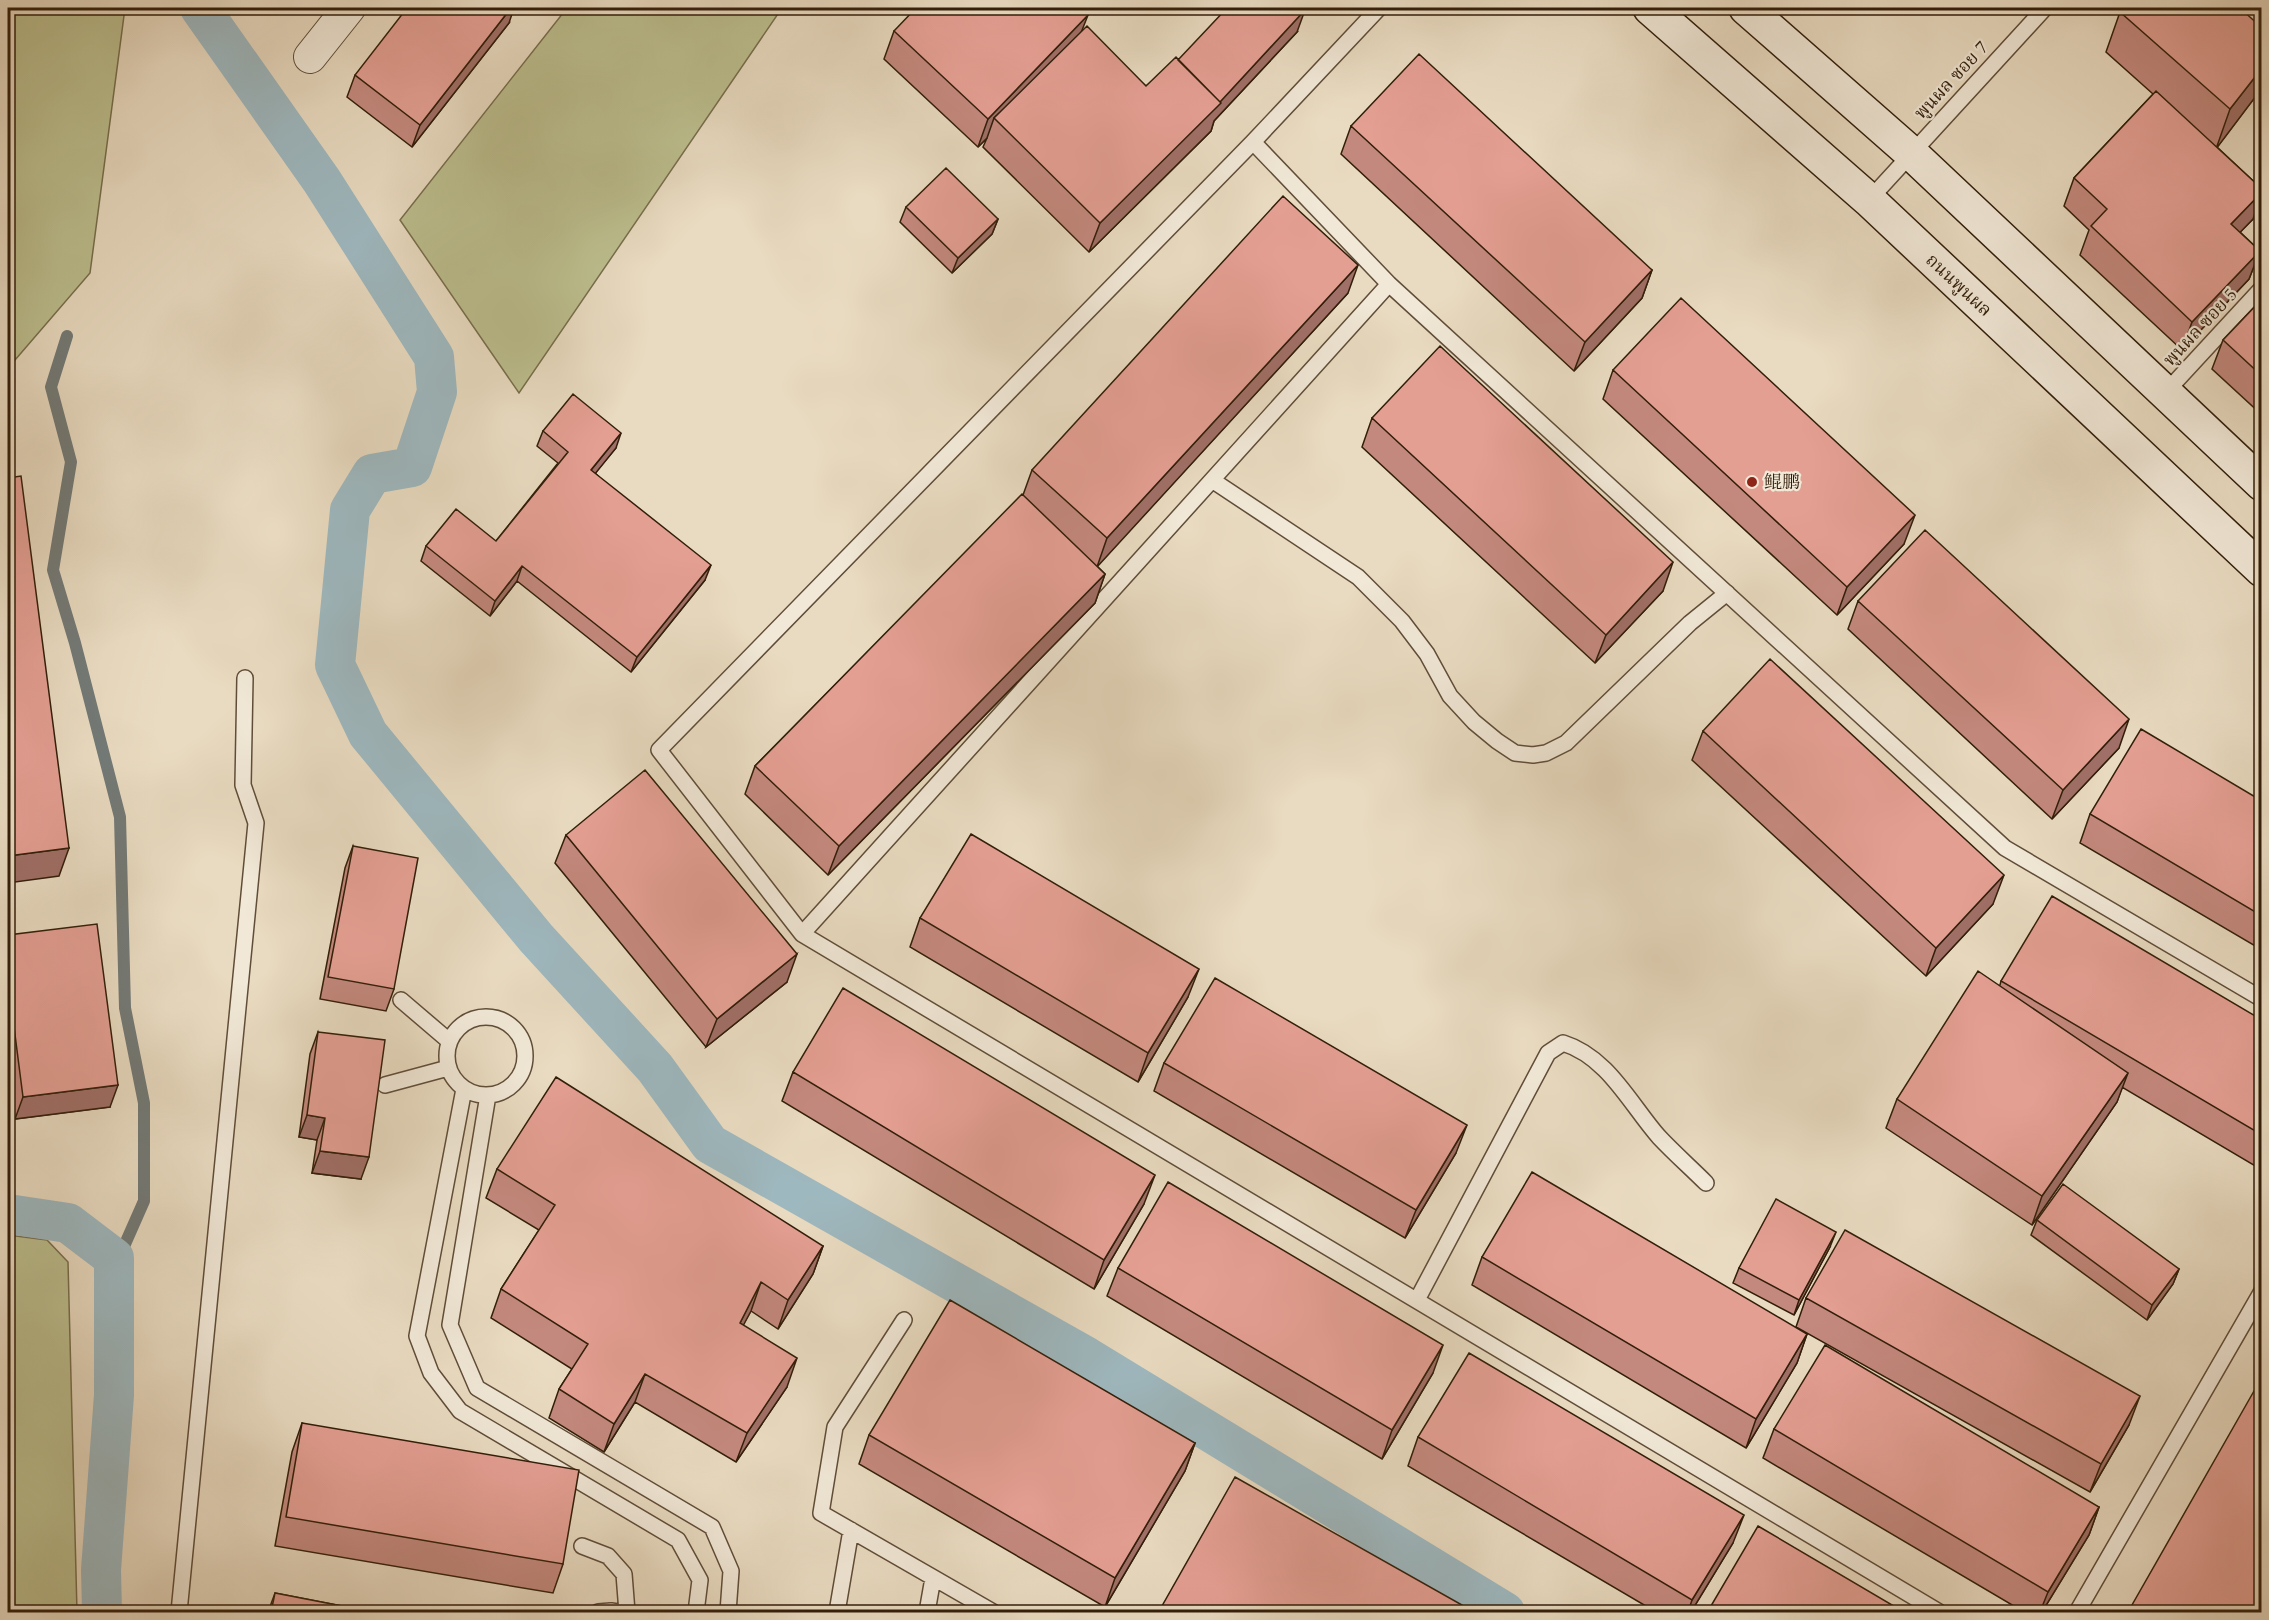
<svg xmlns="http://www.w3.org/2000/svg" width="2269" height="1620" font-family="Cardo,'Noto Serif SC','Noto Serif Thai',serif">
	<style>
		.green { fill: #bcbe8e; stroke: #776e4c; stroke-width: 1.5 }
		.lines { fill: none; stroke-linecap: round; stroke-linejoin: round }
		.stream { stroke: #737a77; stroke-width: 12 }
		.canal { stroke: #9eb8bf; stroke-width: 40 }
		.service-casing { stroke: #604d38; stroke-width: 18 }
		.minor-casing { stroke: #604d38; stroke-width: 34 }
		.secondary-casing { stroke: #321e0a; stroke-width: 36 }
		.service { stroke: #f1e8d7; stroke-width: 15 }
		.minor { stroke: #f1e8d7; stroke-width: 32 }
		.secondary { stroke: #f1e8d7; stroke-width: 33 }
		.wall { fill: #c4897e; stroke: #321e0a; stroke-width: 1.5 }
		.shaded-wall { fill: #a06f67; stroke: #321e0a; stroke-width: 1.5 }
		.building { fill: #e49f93; stroke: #321e0a; stroke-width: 1.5 }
		.poi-dot { fill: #8f2418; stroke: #f1e8d7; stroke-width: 2 }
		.labels { text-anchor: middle; stroke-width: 4.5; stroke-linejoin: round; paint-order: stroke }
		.street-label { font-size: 18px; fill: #321e0a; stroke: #f1e8d7 }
		.poi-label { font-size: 18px; fill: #321e0a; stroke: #f1e8d7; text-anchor: start }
	</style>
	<rect width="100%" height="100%" fill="#e9dbc1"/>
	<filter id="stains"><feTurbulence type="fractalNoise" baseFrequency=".00333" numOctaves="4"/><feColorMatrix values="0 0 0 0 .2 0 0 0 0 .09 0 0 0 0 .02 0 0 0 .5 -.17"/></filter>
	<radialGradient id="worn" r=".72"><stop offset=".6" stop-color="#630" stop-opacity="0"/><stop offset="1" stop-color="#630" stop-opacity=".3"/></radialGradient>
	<path class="green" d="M 8,8 L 125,8 L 90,273 L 9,367 Z
		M 567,8 L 782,8 L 519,393 L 400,220 Z
		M 8,1235 L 47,1240 L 68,1262 L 77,1612 L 8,1612 Z"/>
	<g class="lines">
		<path class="stream" d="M 67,336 L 51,387 L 71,462 L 53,570 L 75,643 L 120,817 L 125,1008 L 144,1103 L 144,1201 L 114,1269"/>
		<path class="canal" d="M 200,8 L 322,181 L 434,357 L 437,392 L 412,467 L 372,474 L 350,510 L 335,665 L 368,734 L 536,938 L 655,1068 L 710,1144 L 1087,1357 L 1505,1612
			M 8,1214 L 68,1223 L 114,1258 L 114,1395 L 101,1570 L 102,1612"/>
		<defs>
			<path id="service" d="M 1379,8 L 1253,142 L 659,750 L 802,934 L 1939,1612
				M 1253,142 L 1389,284 L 2005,848 L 2262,999
				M 1869,200 L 2045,8
				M 2166,392 L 2262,288
				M 1212,480 L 1358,577 L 1402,621 L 1427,654 L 1450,696 L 1474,722 L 1497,741 L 1515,753 L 1533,755 L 1546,753 L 1566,743 L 1690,623 L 1727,593
				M 802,934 L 1389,284
				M 401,1000 L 449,1041
				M447 1056a39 39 0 1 1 78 0a39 39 0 1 1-78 0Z
				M 385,1085 L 448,1068
				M 464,1089 L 417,1336 L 431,1373 L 460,1411 L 678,1540 L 700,1580 L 696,1612
				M 488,1095 L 450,1325 L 477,1388 L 712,1527 L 731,1571 L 728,1612
				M 1417,1300 L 1548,1053 L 1563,1043 C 1608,1057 1630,1104 1659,1137 C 1674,1153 1691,1168 1706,1183
				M 904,1320 L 835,1427 L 821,1513 L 993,1612
				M 582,1546 L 608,1556 L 624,1574 L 627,1612
				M 179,1612 L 256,823 L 243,785 L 245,678
				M 598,1612 L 611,1611 L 618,1612
				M 837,1612 L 851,1530
				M 927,1612 L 933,1578
				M 2077,1612 L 2262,1291"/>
			<path id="minor" d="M 310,57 L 349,8"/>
			<path id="secondary" d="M 1650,8 L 1869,200 L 2262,570
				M 1746,8 L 1911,153 L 2262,484"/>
		</defs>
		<use href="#service" class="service-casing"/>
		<use href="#minor" class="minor-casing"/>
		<use href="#secondary" class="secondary-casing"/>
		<use href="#service" class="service"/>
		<use href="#minor" class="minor"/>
		<use href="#secondary" class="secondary"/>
	</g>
	<path class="wall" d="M 2120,12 L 2262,68 L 2262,88 L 2217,147 L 2262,189 L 2262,194 L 2253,219 L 2240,232 L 2260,251 L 2249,279 L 2182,350 L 2080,255 L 2089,230 L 2064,206 L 2074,178 L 2153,94 L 2106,52 Z
		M 509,23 L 412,147 L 347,97 L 355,75 Z
		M 894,31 L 1081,32 L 1146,86 L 1178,60 L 1297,32 L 1214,121 L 1211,131 L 1089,252 L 983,147 L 987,138 L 978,147 L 884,59 Z
		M 1351,126 L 1652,270 L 1642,298 L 1574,371 L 1341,154 Z
		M 906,207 L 998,219 L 992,234 L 952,273 L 900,222 Z
		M 1348,293 L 1097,566 L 1105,574 L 1095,603 L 828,875 L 745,794 L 755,766 L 1023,495 L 1032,470 Z
		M 2262,299 L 2262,415 L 2212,369 L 2223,340 Z
		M 1613,370 L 1904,544 L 1837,615 L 1603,399 Z
		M 1372,418 L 1663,591 L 1595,663 L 1362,447 Z
		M 543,431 L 616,448 L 595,473 L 705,580 L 631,672 L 517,581 L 490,616 L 421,561 L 426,546 L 496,541 L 558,463 L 537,446 Z
		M 1858,601 L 2119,748 L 2052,819 L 1848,629 Z
		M 1703,731 L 1993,904 L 1926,976 L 1692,760 Z
		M 2262,801 L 2262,950 L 2080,843 L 2090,814 Z
		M 566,835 L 787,982 L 706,1047 L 555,863 Z
		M 353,846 L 394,989 L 386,1011 L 320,999 L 345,868 Z
		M 920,918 L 1188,997 L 1138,1082 L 910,947 Z
		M 8,935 L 110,1107 L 15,1119 L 8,1063 Z
		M 2001,981 L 2262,1020 L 2262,1170 L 2122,1087 L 2117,1102 L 2032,1225 L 1886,1128 L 1897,1099 L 2000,985 Z
		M 318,1032 L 361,1179 L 312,1173 L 317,1140 L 299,1137 L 310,1054 Z
		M 1164,1063 L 1456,1153 L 1405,1238 L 1154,1091 Z
		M 793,1072 L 1144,1204 L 1094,1289 L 782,1101 Z
		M 497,1169 L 823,1246 L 813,1274 L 778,1329 L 751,1311 L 743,1325 L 787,1387 L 736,1462 L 635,1402 L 604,1452 L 549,1418 L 559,1389 L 572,1369 L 491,1318 L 501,1289 L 539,1230 L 486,1198 Z
		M 2037,1220 L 2179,1269 L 2173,1284 L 2147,1320 L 2031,1235 Z
		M 1830,1247 L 1794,1315 L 1733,1283 L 1739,1268 Z
		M 1482,1257 L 1807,1334 L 1797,1363 L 1746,1448 L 1472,1285 Z
		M 1118,1268 L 1433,1373 L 1382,1459 L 1107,1296 Z
		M 1806,1298 L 2129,1425 L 2090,1492 L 1796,1327 Z
		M 302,1423 L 563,1564 L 553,1593 L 275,1546 L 292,1452 Z
		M 1774,1429 L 2099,1507 L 2089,1535 L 2042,1612 L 2024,1612 L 1763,1458 Z
		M 869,1435 L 1195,1443 L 1185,1471 L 1105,1607 L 859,1464 Z
		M 1418,1437 L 1733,1543 L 1691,1612 L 1656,1612 L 1408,1466 Z
		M 275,1593 L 373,1612 L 268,1612 Z
		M 1162,1606 L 1459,1612 L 1159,1612 Z"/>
	<path class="shaded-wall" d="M 511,8 L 514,8 L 509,23 L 412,147 L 420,125 Z
		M 1305,10 L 1297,32 L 1214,121 L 1211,131 L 1089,252 L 1100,223 L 1219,103 Z
		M 1088,15 L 1077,43 L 994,118 L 987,138 L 978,147 L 988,119 Z
		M 2262,68 L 2262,88 L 2216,149 L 2230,109 Z
		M 2262,192 L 2262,194 L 2253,219 L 2221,252 L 2231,224 Z
		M 998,219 L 992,234 L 952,273 L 958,258 Z
		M 2260,251 L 2249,279 L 2182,350 L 2192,322 Z
		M 1358,265 L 1348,293 L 1097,567 L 1107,538 Z
		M 1652,270 L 1642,298 L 1574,371 L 1585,342 Z
		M 621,433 L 616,448 L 586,485 L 591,470 Z
		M 1915,515 L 1904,544 L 1837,615 L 1847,587 Z
		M 1673,562 L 1663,591 L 1595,663 L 1606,635 Z
		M 711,565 L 705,580 L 631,672 L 637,657 Z
		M 522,566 L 517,581 L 490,616 L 495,601 Z
		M 1105,574 L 1095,603 L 828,875 L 839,846 Z
		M 2129,719 L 2119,748 L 2052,819 L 2063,790 Z
		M 69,848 L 59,876 L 8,883 L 8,856 Z
		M 2004,875 L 1993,904 L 1926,976 L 1936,948 Z
		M 797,954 L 787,982 L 706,1047 L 717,1019 Z
		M 1199,969 L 1188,997 L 1138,1082 L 1148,1053 Z
		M 2128,1073 L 2117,1102 L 2032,1225 L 2042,1196 Z
		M 118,1085 L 110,1107 L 15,1119 L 23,1097 Z
		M 307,1115 L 325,1118 L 317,1140 L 299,1137 Z
		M 1467,1125 L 1456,1153 L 1405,1238 L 1416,1210 Z
		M 320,1151 L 369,1157 L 361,1179 L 312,1173 Z
		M 1155,1175 L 1144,1204 L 1094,1289 L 1104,1260 Z
		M 1836,1232 L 1830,1247 L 1794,1315 L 1799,1300 Z
		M 823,1246 L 813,1274 L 778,1329 L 788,1300 Z
		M 2179,1269 L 2173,1284 L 2147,1320 L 2152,1305 Z
		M 761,1282 L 751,1311 L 729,1352 L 740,1323 Z
		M 1807,1334 L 1797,1363 L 1746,1448 L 1756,1419 Z
		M 1443,1345 L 1433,1373 L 1382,1459 L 1392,1430 Z
		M 797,1358 L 787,1387 L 736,1462 L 747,1433 Z
		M 645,1374 L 635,1402 L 604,1452 L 614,1424 Z
		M 2140,1396 L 2129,1425 L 2090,1492 L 2101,1464 Z
		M 1195,1443 L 1185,1471 L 1105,1607 L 1115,1578 Z
		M 2099,1507 L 2089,1535 L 2042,1612 L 2040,1612 L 2048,1592 Z
		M 1744,1515 L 1733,1543 L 1691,1612 L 1688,1612 L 1692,1600 Z"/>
	<path class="building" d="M 407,8 L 511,8 L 420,125 L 355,75 Z
		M 916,8 L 1080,8 L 1088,15 L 988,119 L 894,31 Z
		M 1227,8 L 1302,8 L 1305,10 L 1220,102 L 1178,60 Z
		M 2125,8 L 2240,8 L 2262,28 L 2262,68 L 2230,109 L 2120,12 Z
		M 1087,26 L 1146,86 L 1176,57 L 1221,103 L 1100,223 L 994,118 Z
		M 1419,54 L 1652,270 L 1585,342 L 1351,126 Z
		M 2156,91 L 2262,189 L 2262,192 L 2231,224 L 2260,251 L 2192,322 L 2091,226 L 2107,209 L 2074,178 Z
		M 946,168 L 998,219 L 958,258 L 906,207 Z
		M 1283,196 L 1358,265 L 1107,538 L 1032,470 Z
		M 1681,298 L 1915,515 L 1847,587 L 1613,370 Z
		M 2262,299 L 2262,376 L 2223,340 Z
		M 1440,346 L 1673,562 L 1606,635 L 1372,418 Z
		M 573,394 L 621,433 L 591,470 L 711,565 L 637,657 L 522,566 L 495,601 L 426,546 L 456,509 L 496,541 L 568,452 L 543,431 Z
		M 21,476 L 69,848 L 8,856 L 8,478 Z
		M 1022,494 L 1105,574 L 839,846 L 755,766 Z
		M 1925,530 L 2129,719 L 2063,790 L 1858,601 Z
		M 1770,659 L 2004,875 L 1936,948 L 1703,731 Z
		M 2141,729 L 2262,801 L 2262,916 L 2090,814 Z
		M 645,770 L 797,954 L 717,1019 L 566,835 Z
		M 971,834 L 1199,969 L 1148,1053 L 920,918 Z
		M 353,846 L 418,858 L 394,989 L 328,977 Z
		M 2052,896 L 2262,1020 L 2262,1135 L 2001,981 Z
		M 97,924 L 118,1085 L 23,1097 L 8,980 L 8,935 Z
		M 1978,971 L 2128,1073 L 2042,1196 L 1897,1099 Z
		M 1215,978 L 1467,1125 L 1416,1210 L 1164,1063 Z
		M 843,988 L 1155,1175 L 1104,1260 L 793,1072 Z
		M 318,1032 L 385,1040 L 369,1157 L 320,1151 L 325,1118 L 307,1115 Z
		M 556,1077 L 823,1246 L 788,1300 L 761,1282 L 740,1323 L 797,1358 L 747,1433 L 645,1374 L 614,1424 L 559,1389 L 588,1344 L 501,1289 L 555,1205 L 497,1169 Z
		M 1532,1172 L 1807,1334 L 1756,1419 L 1482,1257 Z
		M 1168,1182 L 1443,1345 L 1392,1430 L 1118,1268 Z
		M 2063,1184 L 2179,1269 L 2152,1305 L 2037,1220 Z
		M 1776,1199 L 1836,1232 L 1799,1300 L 1739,1268 Z
		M 1845,1230 L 2140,1396 L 2101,1464 L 1806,1298 Z
		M 950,1300 L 1195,1443 L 1115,1578 L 869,1435 Z
		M 1825,1345 L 2099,1507 L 2048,1592 L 1774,1429 Z
		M 1469,1353 L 1744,1515 L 1692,1600 L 1418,1437 Z
		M 2262,1377 L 2262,1612 L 2128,1612 Z
		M 302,1423 L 579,1470 L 563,1564 L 286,1517 Z
		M 1235,1477 L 1462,1605 L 1457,1612 L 1173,1612 L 1162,1606 Z
		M 1758,1526 L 1904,1612 L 1710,1612 L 1708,1611 Z
		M 275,1593 L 373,1612 L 271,1612 Z"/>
	<circle class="poi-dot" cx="1752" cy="482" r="6"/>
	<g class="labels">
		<g class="street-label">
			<text transform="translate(1951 80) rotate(-47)" y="6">พูนผล ซอย 7</text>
			<text transform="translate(1959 285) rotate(43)" y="6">ถนนพูนผล</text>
			<text transform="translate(2200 327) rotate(-47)" y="6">พูนผล ซอย 5</text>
		</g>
		<g class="poi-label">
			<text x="1764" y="488">鲲鹏</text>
		</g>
	</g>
	<rect width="2269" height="1620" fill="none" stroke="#e9dbc1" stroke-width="30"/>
	<rect x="9" y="9" width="2251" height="1602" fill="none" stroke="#321e0a" stroke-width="3"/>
	<rect x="15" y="15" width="2239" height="1590" fill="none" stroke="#321e0a" stroke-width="1.5"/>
	<rect width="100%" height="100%" filter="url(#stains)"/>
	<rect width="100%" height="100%" fill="url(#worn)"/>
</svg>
